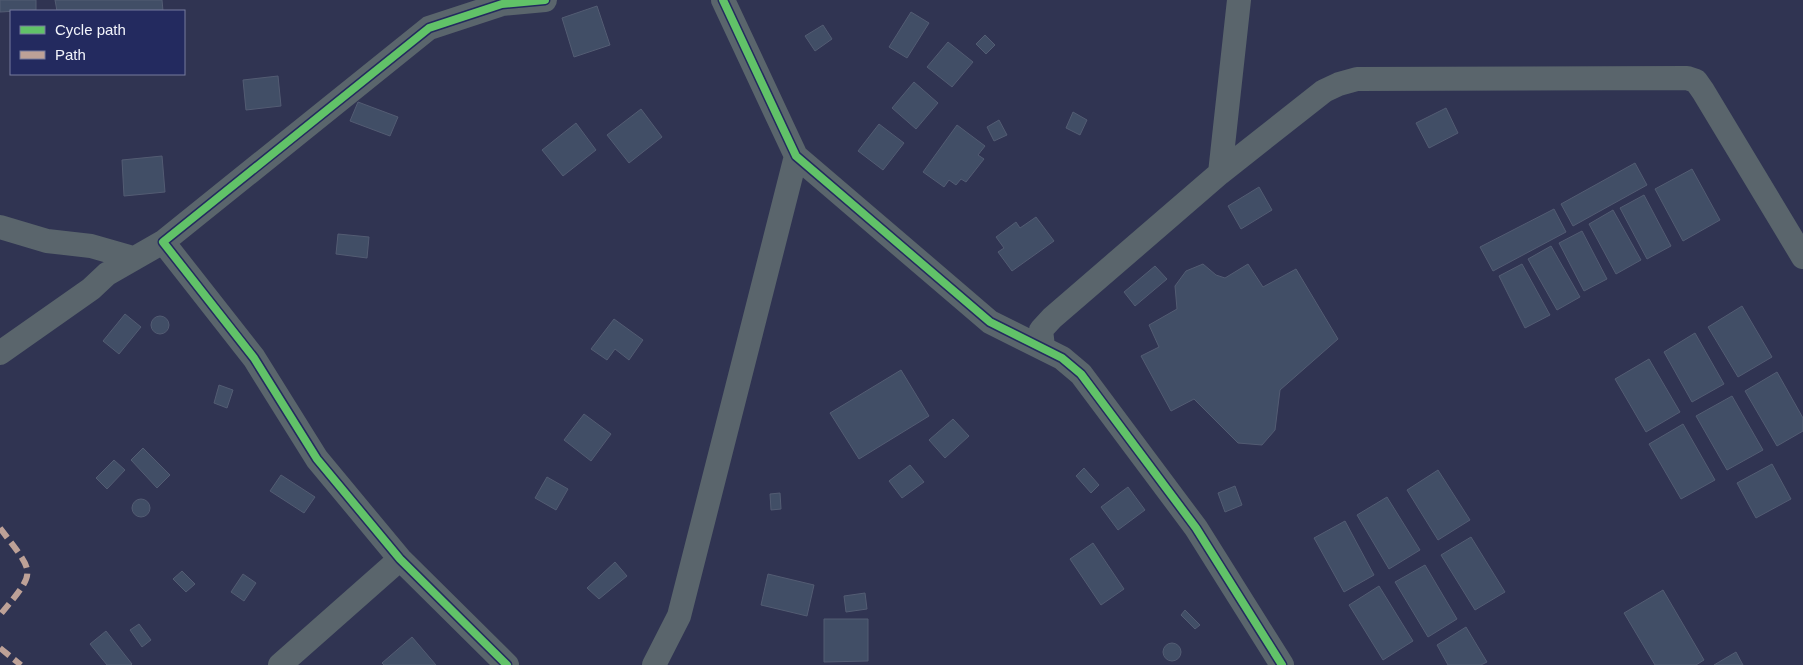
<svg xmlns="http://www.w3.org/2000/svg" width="1803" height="665" font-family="Arial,sans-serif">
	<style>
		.building { fill: #414e66; stroke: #535c73 }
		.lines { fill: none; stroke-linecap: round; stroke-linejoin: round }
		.street { stroke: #5a656c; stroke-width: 24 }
		.quiet { stroke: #bda197; stroke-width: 6; stroke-dasharray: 12 6; stroke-linecap: butt }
		.cycleway-casing { stroke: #232a5f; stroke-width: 11 }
		.cycleway { stroke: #61c268; stroke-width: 8 }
	</style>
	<rect width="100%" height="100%" fill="#303452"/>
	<path class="building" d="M 0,0 L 36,0 L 36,10 L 0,12 Z
		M 55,0 L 162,0 L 163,11 L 57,11 Z
		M 597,6 L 610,45 L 574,57 L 562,18 Z
		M 911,12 L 929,23 L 907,58 L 889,47 Z
		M 823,25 L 832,39 L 815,51 L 805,36 Z
		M 985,35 L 995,45 L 986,54 L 976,44 Z
		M 948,42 L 973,62 L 952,87 L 927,67 Z
		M 278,76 L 281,106 L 246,110 L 243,80 Z
		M 914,82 L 938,103 L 916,129 L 892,108 Z
		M 358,102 L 398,117 L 390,136 L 350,121 Z
		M 1446,108 L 1458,133 L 1429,148 L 1416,123 Z
		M 641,109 L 662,137 L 629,163 L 607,135 Z
		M 1073,112 L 1087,120 L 1080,135 L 1066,128 Z
		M 999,120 L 1007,135 L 994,141 L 987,127 Z
		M 576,123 L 596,150 L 563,176 L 542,150 Z
		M 879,124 L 904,143 L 883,170 L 858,151 Z
		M 957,125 L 985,146 L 978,155 L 984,159 L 966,182 L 961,179 L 956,185 L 949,180 L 944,187 L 923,172 Z
		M 162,156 L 165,192 L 124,196 L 122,160 Z
		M 1635,163 L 1647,185 L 1573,226 L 1561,204 Z
		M 1692,169 L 1720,220 L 1683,241 L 1655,189 Z
		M 1259,187 L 1272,210 L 1241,229 L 1228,206 Z
		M 1644,195 L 1671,246 L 1647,259 L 1620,208 Z
		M 1554,209 L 1566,232 L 1493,271 L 1480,247 Z
		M 1613,210 L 1641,260 L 1616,274 L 1589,224 Z
		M 1036,217 L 1054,241 L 1012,271 L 998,252 L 1004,248 L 996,237 L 1016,222 L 1020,228 Z
		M 1582,231 L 1607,279 L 1584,291 L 1559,243 Z
		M 338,234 L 369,237 L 367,258 L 336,254 Z
		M 1551,246 L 1580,297 L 1557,310 L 1528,259 Z
		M 1203,264 L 1216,275 L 1225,278 L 1248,264 L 1263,287 L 1296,269 L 1338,339 L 1280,390 L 1275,430 L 1262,445 L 1238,443 L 1194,399 L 1171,411 L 1141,356 L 1159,347 L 1149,325 L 1177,309 L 1175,286 L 1186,271 Z
		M 1522,264 L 1550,315 L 1525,328 L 1499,276 Z
		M 1155,266 L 1167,279 L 1135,306 L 1124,292 Z
		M 1742,306 L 1772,357 L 1738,377 L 1708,327 Z
		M 125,314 L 141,327 L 119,354 L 103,341 Z
		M151 325a9 9 0 1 1 18 0a9 9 0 1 1-18 0Z
		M 614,319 L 643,340 L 629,360 L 615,349 L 607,360 L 591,349 Z
		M 1695,333 L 1724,384 L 1692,402 L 1664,352 Z
		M 1649,359 L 1680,412 L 1646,432 L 1615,379 Z
		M 901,370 L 929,416 L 859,459 L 830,413 Z
		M 1777,372 L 1803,418 L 1803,431 L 1777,446 L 1745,391 Z
		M 219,385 L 233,390 L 227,408 L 214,403 Z
		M 1732,396 L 1763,450 L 1727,470 L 1696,416 Z
		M 584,414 L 611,434 L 591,461 L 564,440 Z
		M 953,419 L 969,436 L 945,458 L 929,440 Z
		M 1683,424 L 1715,480 L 1681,499 L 1649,444 Z
		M 143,448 L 170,475 L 157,488 L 131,460 Z
		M 114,460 L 125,470 L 107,489 L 96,478 Z
		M 1772,464 L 1791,499 L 1756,518 L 1737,483 Z
		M 910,465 L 924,482 L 902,498 L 889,481 Z
		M 1084,468 L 1099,485 L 1091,493 L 1076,476 Z
		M 1438,470 L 1470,520 L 1438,540 L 1407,490 Z
		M 281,475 L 315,497 L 304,513 L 270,491 Z
		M 547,477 L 568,489 L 556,510 L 535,498 Z
		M 1235,486 L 1242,505 L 1225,512 L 1218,493 Z
		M 1128,487 L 1145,510 L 1118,530 L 1101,507 Z
		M 780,493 L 781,509 L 771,510 L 770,494 Z
		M 1387,497 L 1420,550 L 1389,569 L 1357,515 Z
		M132 508a9 9 0 1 1 18 0a9 9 0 1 1-18 0Z
		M 1345,521 L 1374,575 L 1344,592 L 1314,538 Z
		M 1471,537 L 1505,592 L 1475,610 L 1441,555 Z
		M 1093,543 L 1124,589 L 1101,605 L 1070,559 Z
		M 615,562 L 627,576 L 599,599 L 587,588 Z
		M 1425,565 L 1457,619 L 1428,637 L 1395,582 Z
		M 182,571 L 195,584 L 186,592 L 173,579 Z
		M 243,574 L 256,583 L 244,601 L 231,592 Z
		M 768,574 L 814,585 L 807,616 L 761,605 Z
		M 1379,586 L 1413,641 L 1383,660 L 1349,605 Z
		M 1663,590 L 1704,660 L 1696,665 L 1655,665 L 1624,613 Z
		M 865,593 L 867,609 L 846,612 L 844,596 Z
		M 1185,610 L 1200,625 L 1195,629 L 1181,615 Z
		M 824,619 L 868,619 L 868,661 L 824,662 Z
		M 139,624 L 151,640 L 142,647 L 130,630 Z
		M 1466,627 L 1487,662 L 1481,665 L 1448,665 L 1437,645 Z
		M 106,631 L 132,664 L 131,665 L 107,665 L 90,644 Z
		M 412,637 L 436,665 L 384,665 L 382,663 Z
		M1163 652a9 9 0 1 1 18 0a9 9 0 1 1-18 0Z
		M 1736,652 L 1743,665 L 1714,665 Z"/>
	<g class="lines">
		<path class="street" d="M 723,0 L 796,156 L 990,322 L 1062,358 L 1081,374 L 1196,528 L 1282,665
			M 1220,173 L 1324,91 L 1339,84 L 1357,79 L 1687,78 L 1696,81 L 1703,91 L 1803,257
			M 0,227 L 47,241 L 91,246 L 133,258
			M 1043,347 L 1041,330 L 1052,318 L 1220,173 L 1239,0
			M 0,353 L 91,289 L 107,274 L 163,242
			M 280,665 L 400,559
			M 507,665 L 400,559 L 317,459 L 254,358 L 163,242 L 429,28 L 502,4 L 545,0
			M 654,665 L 679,616 L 796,156"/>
		<path class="quiet" d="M 0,528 C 35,575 38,569 0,615
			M 0,648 L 21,665"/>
		<defs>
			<path id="cycleway" d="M 723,0 L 796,156 L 990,322 L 1062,358 L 1081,374 L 1196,528 L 1282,665
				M 507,665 L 400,559 L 317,459 L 254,358 L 163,242 L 429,28 L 502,4 L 545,0"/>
		</defs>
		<use href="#cycleway" class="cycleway-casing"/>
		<use href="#cycleway" class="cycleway"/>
	</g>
	<rect x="10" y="10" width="175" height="65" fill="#232a5f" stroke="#767b9d"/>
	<rect x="20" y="26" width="25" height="8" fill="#61c268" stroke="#767b9d"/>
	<text x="55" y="35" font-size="15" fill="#f2f4fb">Cycle path</text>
	<rect x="20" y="51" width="25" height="8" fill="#bda197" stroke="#767b9d"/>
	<text x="55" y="60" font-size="15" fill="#f2f4fb">Path</text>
</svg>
